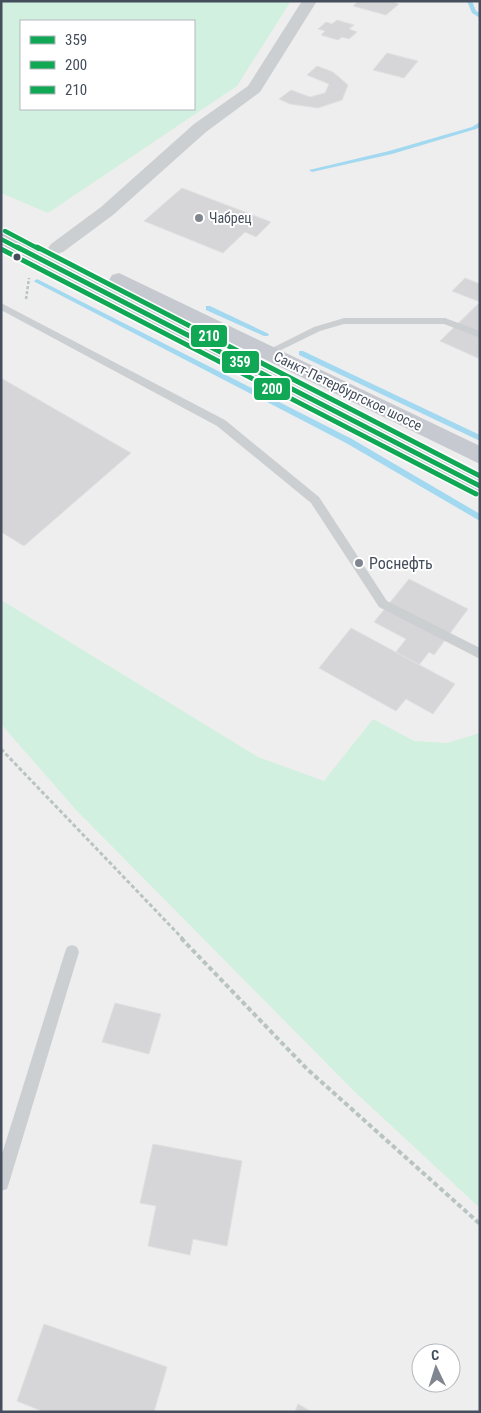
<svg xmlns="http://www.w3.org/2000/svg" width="481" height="1413" font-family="'Roboto Condensed',sans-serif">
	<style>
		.green { fill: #d1f0df; fill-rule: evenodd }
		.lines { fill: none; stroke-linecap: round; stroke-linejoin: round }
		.stream { fill: #a3d9f0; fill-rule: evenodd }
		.building { fill: #d6d6d8; stroke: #e0e0e1 }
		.path-far2 { stroke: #b8c4c2; stroke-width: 2.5; stroke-dasharray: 3 2; stroke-linecap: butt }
		.path-far1 { stroke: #b8c4c2; stroke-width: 3; stroke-dasharray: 4 2.5; stroke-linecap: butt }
		.path { stroke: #b8c4c2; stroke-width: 4; stroke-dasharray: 5 3; stroke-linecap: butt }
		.service { fill: #cccfd1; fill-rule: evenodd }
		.minor { fill: #cccfd1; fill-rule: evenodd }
		.primary { fill: #c6c9cf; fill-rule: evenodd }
		.bus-1-far1-casing { stroke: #fff; stroke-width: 7 }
		.bus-1-casing { stroke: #fff; stroke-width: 8 }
		.bus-2-casing { stroke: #fff; stroke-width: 8 }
		.bus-3-far1-casing { stroke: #fff; stroke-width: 7 }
		.bus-3-casing { stroke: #fff; stroke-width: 8 }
		.bus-1-far1 { stroke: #10a855; stroke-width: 4.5 }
		.bus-1 { stroke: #10a855; stroke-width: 5 }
		.bus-2 { stroke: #10a855; stroke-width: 5 }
		.bus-3-far1 { stroke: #10a855; stroke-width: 4.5 }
		.bus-3 { stroke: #10a855; stroke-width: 5 }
		.poi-dot { fill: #80868f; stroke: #fff; stroke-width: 2 }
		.bus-dot { fill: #444e5c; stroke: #fff; stroke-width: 2 }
		.labels { text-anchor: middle; stroke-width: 4; stroke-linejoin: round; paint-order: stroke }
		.far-poi-label { font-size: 14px; fill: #444e5c; stroke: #fff; text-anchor: start }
		.far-street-label { font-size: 14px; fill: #444e5c; stroke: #fff }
		.poi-label { font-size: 16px; fill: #444e5c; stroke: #fff; text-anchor: start }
		.line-badge { stroke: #fff; stroke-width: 2 }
		.badge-label { font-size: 14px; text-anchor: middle; font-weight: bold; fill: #fff }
	</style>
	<rect width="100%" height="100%" fill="#efeeee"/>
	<path class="green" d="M 1,1 L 291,1 L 237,86 L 48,213 L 1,193 ZM 21,21 L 194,21 L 194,109 L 21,109 Z
		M 1,600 L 258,757 L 324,781 L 373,719 L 414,741 L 447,743 L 480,733 L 480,1208 L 354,1091 L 77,811 L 1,724 Z"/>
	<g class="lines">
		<path class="stream" d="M 467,1 L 472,1 L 476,11 L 480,13 L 480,18 L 472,13 Z
			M 480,122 L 480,127 L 476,129 L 392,154 L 312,172 L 309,170 L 389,151 L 472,127 Z
			M 37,279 L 352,439 L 480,514 L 480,521 L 346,443 L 35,282 L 34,281 Z
			M 206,306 L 210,306 L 269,334 L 268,336 L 264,336 L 206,310 Z
			M 299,351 L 303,351 L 480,435 L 480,441 L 299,355 Z"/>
	</g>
	<path class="building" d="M 358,1 L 391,1 L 399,4 L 386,15 L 353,6 Z
		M 337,20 L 354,25 L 349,29 L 357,32 L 349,39 L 342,37 L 338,40 L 321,35 L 325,31 L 318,29 L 326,22 L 332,24 Z
		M 387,53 L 418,61 L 404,78 L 373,70 Z
		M 317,66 L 333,72 L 348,85 L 342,100 L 318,108 L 290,104 L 279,99 L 291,90 L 310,97 L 325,93 L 329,84 L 307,75 Z
		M 182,188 L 271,222 L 256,237 L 245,232 L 223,253 L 144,221 Z
		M 465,278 L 480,284 L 480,302 L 452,291 Z
		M 480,302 L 480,359 L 440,341 Z
		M 1,378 L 131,453 L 24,546 L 1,532 Z
		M 409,579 L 468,609 L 434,655 L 429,652 L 419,665 L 396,652 L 406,639 L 374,622 Z
		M 351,628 L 455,684 L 433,714 L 406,699 L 396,711 L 319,668 Z
		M 115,1003 L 161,1014 L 149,1054 L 102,1042 Z
		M 153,1144 L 242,1161 L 227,1246 L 193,1239 L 190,1255 L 148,1246 L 156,1206 L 140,1203 Z
		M 44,1324 L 167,1367 L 154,1412 L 44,1412 L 17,1401 Z
		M 298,1404 L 312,1412 L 295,1412 Z"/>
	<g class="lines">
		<path class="path-far2" d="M 26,299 L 29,278"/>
		<path class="path-far1" d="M 1,749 L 183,939"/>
		<path class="path" d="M 181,938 L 307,1069 L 480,1224"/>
		<path class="service" d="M 1,303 L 225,420 L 319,497 L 387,601 L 480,648 L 480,659 L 379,607 L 311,503 L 217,426 L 1,310 Z
			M 344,318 L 445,318 L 480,331 L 480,338 L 444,324 L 344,324 L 320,331 L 273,354 L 269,355 L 264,352 L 314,327 Z
			M 72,945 L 77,947 L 79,952 L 9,1183 L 7,1189 L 1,1191 L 1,1157 L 65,952 L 67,947 Z"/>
		<path class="minor" d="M 302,1 L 317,1 L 260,92 L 206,132 L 113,215 L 63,252 L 57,254 L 51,252 L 48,248 L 51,244 L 101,207 L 194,124 L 248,86 Z"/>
		<path class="primary" d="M 1,233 L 8,235 L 480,475 L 480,495 L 472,492 L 1,247 Z
			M 119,273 L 480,446 L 480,464 L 112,285 L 109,280 L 112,275 Z"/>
		<defs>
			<path id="bus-1-far1" d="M 1,239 L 20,249"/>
			<path id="bus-1" d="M 17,247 L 480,486"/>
			<path id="bus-2" d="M 1,249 L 476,494"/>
			<path id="bus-3-far1" d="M 5,231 L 39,249"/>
			<path id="bus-3" d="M 37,247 L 480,476"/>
		</defs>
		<use href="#bus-1-far1" class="bus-1-far1-casing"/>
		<use href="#bus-1" class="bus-1-casing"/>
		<use href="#bus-2" class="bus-2-casing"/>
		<use href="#bus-3-far1" class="bus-3-far1-casing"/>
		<use href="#bus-3" class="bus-3-casing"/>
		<use href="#bus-1-far1" class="bus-1-far1"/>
		<use href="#bus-1" class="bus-1"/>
		<use href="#bus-2" class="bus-2"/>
		<use href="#bus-3-far1" class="bus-3-far1"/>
		<use href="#bus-3" class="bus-3"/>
	</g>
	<g class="poi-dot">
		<circle cx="199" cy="218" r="5"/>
		<circle cx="359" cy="563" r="5"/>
	</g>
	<circle class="bus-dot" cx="17" cy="257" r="4.5"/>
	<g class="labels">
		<g class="far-poi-label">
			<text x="209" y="223">Чабрец</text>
		</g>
		<g class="far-street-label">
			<text transform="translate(348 391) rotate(26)" y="5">Санкт-Петербургское шоссе</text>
		</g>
		<g class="poi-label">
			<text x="369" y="569">Роснефть</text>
		</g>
	</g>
	<g class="line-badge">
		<rect x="190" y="324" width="38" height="24" rx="5" fill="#10a855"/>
		<rect x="221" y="350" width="39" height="24" rx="5" fill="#10a855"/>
		<rect x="253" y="377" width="38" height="24" rx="5" fill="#10a855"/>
	</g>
	<g class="badge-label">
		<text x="209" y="341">210</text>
		<text x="240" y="367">359</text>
		<text x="272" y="394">200</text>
	</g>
	<rect width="481" height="1413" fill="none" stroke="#444e5c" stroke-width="5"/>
	<rect x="20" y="20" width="175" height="90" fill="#ffffff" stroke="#b4b8be"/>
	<rect x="30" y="36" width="25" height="8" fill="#10a855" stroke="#b4b8be"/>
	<text x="65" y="45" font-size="15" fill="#444e5c">359</text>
	<rect x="30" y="61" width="25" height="8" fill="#10a855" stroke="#b4b8be"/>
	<text x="65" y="70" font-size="15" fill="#444e5c">200</text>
	<rect x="30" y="86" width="25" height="8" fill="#10a855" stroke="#b4b8be"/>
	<text x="65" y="95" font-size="15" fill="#444e5c">210</text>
	<g transform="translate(436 1368) rotate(356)"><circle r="24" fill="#ffffff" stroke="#b4b8be"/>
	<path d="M0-4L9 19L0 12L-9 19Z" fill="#80868f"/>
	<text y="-8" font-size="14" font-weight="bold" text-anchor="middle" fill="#444e5c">С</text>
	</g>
</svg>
